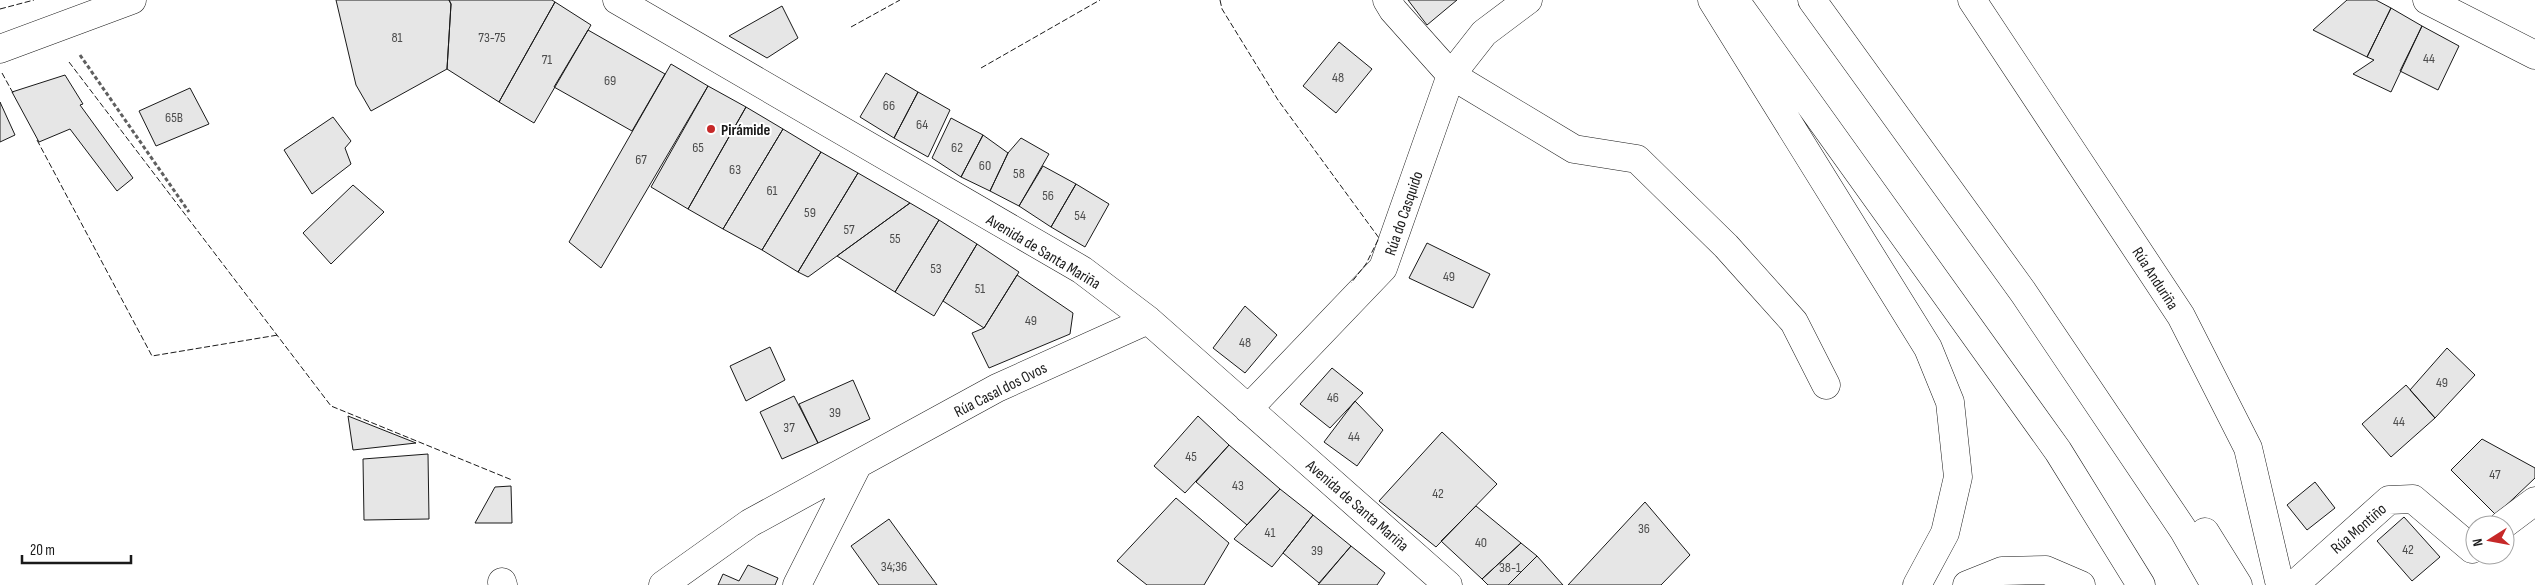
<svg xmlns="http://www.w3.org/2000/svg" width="2535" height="585" font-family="'Sofia Sans Condensed',sans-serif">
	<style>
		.building { fill: #e6e6e6; stroke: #1a1a1a }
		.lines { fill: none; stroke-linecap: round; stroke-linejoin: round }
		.minor-casing { stroke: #1a1a1a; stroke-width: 29 }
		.highway-casing { stroke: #1a1a1a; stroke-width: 29 }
		.path { stroke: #5f5f5f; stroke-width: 3; stroke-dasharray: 4 2.5; stroke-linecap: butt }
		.minor { stroke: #fff; stroke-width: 28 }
		.highway { stroke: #fff; stroke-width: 28 }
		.fence { stroke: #1a1a1a; stroke-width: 1; stroke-dasharray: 6 2.5; stroke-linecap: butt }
		.poi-dot { fill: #c62828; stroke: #fff; stroke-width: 2 }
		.labels { text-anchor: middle; stroke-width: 4; stroke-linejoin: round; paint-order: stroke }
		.number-label { font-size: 14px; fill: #4d4d4d }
		.poi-label { font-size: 16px; font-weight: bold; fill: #1a1a1a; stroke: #fff; text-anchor: start }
		.street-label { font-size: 16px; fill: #1a1a1a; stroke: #fff }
	</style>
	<rect width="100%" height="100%" fill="#fff"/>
	<path class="building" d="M 336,0 L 449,0 L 451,4 L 447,69 L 371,111 L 356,85 Z
		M 449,0 L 552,0 L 555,2 L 499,102 L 447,69 L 451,4 Z
		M 1408,0 L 1457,0 L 1427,25 Z
		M 2347,0 L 2376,0 L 2391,8 L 2367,57 L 2313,30 Z
		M 555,2 L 591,25 L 534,123 L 499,102 Z
		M 782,6 L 798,38 L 767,58 L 729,36 Z
		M 2391,8 L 2422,26 L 2391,92 L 2353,74 L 2374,60 L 2367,57 Z
		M 2422,26 L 2459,46 L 2438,90 L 2400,71 Z
		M 588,30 L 665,74 L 632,131 L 554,87 Z
		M 1339,42 L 1372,69 L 1336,113 L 1303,86 Z
		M 671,64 L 708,86 L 601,268 L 569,242 Z
		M 886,73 L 918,92 L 894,138 L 860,117 Z
		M 65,75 L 83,104 L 80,105 L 133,178 L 117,191 L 70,129 L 39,142 L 12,92 Z
		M 708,86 L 746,107 L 688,209 L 651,187 Z
		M 190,88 L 209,124 L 156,146 L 139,111 Z
		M 918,92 L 950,110 L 928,157 L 894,138 Z
		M 0,102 L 15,135 L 0,142 Z
		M 746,107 L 783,129 L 723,229 L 688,209 Z
		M 333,117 L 351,141 L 345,148 L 351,164 L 312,194 L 284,150 Z
		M 951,118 L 983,135 L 961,177 L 932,158 Z
		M 783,129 L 821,152 L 762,250 L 723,229 Z
		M 983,135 L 1008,153 L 990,191 L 961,177 Z
		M 1021,138 L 1049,154 L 1019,206 L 990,191 L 1008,153 Z
		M 821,152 L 858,173 L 798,272 L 762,250 Z
		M 1043,166 L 1076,184 L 1051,227 L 1019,206 Z
		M 858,173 L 910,203 L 808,277 L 798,272 Z
		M 1076,184 L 1109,204 L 1085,247 L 1051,227 Z
		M 353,185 L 384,212 L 331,264 L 303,233 Z
		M 910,203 L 939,220 L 895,292 L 837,256 Z
		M 939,220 L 977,244 L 934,316 L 895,292 Z
		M 1427,243 L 1490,274 L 1473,308 L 1409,278 Z
		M 977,244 L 1019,272 L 984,328 L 943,301 Z
		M 1017,275 L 1073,313 L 1070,334 L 989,368 L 972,333 L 984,328 Z
		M 1245,306 L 1277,335 L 1245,373 L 1213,348 Z
		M 770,347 L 785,380 L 746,401 L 730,366 Z
		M 2447,348 L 2475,375 L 2435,418 L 2410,390 Z
		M 1332,368 L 1363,393 L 1330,428 L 1300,404 Z
		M 853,380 L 870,419 L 818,443 L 799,404 Z
		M 2406,385 L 2435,418 L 2391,457 L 2362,424 Z
		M 794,396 L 818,443 L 782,459 L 760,412 Z
		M 1355,401 L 1383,430 L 1357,466 L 1324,442 Z
		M 348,416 L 416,443 L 353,450 Z
		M 1198,416 L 1229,445 L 1185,493 L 1154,466 Z
		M 1442,432 L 1497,484 L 1436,547 L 1379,501 Z
		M 2482,439 L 2535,468 L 2535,478 L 2496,515 L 2451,470 Z
		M 1229,445 L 1280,489 L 1247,525 L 1196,482 Z
		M 428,454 L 429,519 L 364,520 L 363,459 Z
		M 2315,482 L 2335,508 L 2307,530 L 2287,505 Z
		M 511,486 L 512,523 L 475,523 L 495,487 Z
		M 1280,489 L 1313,515 L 1272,567 L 1234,539 Z
		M 1176,498 L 1229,543 L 1204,585 L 1147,585 L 1117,561 Z
		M 1645,502 L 1690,555 L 1661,585 L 1568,585 Z
		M 1476,506 L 1521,543 L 1482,579 L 1441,541 Z
		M 1313,515 L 1351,546 L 1319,583 L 1283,553 Z
		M 2404,517 L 2440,557 L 2412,581 L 2377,541 Z
		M 889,519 L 937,585 L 879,585 L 851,546 Z
		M 1521,543 L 1537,556 L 1508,585 L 1488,585 L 1482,579 Z
		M 1351,546 L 1385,573 L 1377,585 L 1318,585 Z
		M 1537,556 L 1563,585 L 1508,585 Z
		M 748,565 L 778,578 L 775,585 L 718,585 L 723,574 L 739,581 Z"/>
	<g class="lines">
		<defs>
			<path id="minor" d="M 617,0 L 1082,270 L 1148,320 L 1448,585
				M 1387,0 L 1393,10 L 1451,75 L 1574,149 L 1637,159 L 1726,246 L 1794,322 L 1826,385
				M 1972,0 L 2181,316 L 2248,448 L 2280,585
				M 2427,0 L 2535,55
				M 0,49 L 132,0
				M 1248,409 L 1383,268 L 1451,75 L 1484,33 L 1528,0
				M 2503,525 L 2535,501
				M 502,582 L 503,585
				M 663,585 L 750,523 L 997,388 L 1148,320
				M 797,585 L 857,466
				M 2294,585 L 2389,500 L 2413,499 L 2472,549 L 2475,546"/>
			<path id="highway" d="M 1712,0 L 1928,348 L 1950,402 L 1958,477 L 1945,533 L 1917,585
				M 1735,0 L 2058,451 L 2141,585
				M 1812,0 L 2023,292 L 2184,531 L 2215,585
				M 2205,532 L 2238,585
				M 1967,585 L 2002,571 L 2046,570 L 2081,585"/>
		</defs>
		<use href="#minor" class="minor-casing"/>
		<use href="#highway" class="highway-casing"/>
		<path class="path" d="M 80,55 L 189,212"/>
		<use href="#minor" class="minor"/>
		<use href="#highway" class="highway"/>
		<path class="fence" d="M 1220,0 L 1222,9 L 1278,100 L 1379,238 L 1366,264 L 1351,283
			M 0,9 L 34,0
			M 851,27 L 900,0
			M 69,62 L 331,406 L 512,480
			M 981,68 L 1100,0
			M 2,73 L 13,93
			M 37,140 L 152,356 L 278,335"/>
	</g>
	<circle class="poi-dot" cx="711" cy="129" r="5"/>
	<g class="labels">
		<g class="number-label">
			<text x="397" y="42">81</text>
			<text x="492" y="42">73-75</text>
			<text x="2429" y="63">44</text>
			<text x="547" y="64">71</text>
			<text x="1338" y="82">48</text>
			<text x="610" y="85">69</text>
			<text x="889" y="110">66</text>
			<text x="174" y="122">65B</text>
			<text x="922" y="129">64</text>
			<text x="698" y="152">65</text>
			<text x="957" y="152">62</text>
			<text x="641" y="164">67</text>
			<text x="985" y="170">60</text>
			<text x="735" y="174">63</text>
			<text x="1019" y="178">58</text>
			<text x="772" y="195">61</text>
			<text x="1048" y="200">56</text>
			<text x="810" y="217">59</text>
			<text x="1080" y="220">54</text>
			<text x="849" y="234">57</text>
			<text x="895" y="243">55</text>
			<text x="936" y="273">53</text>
			<text x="1449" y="281">49</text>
			<text x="980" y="293">51</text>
			<text x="1031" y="325">49</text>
			<text x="1245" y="347">48</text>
			<text x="2442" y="387">49</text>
			<text x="1333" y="402">46</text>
			<text x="835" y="417">39</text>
			<text x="2399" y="426">44</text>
			<text x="789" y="432">37</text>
			<text x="1354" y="441">44</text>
			<text x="1191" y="461">45</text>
			<text x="2495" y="479">47</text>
			<text x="1238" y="490">43</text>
			<text x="1438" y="498">42</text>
			<text x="1644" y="533">36</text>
			<text x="1270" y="537">41</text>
			<text x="1481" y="547">40</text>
			<text x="2408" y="554">42</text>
			<text x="1317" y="555">39</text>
			<text x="894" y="571">34;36</text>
			<text x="1510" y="572">38-1</text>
		</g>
		<g class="poi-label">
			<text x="721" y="135">Pirámide</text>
		</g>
		<g class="street-label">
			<text transform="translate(1403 213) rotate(-71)" y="6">Rúa do Casquido</text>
			<text transform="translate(1044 251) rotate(31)" y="6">Avenida de Santa Mariña</text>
			<text transform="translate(2156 278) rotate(57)" y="6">Rúa Anduriña</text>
			<text transform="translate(1000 389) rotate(-27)" y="6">Rúa Casal dos Ovos</text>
			<text transform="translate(1358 505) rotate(41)" y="6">Avenida de Santa Mariña</text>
			<text transform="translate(2358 528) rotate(-41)" y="6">Rúa Montiño</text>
		</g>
	</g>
	<g transform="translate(2490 540) rotate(259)"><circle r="24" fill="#ffffff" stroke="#a3a3a3"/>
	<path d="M0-4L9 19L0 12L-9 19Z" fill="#c62828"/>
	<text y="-8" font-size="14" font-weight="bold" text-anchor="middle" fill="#1a1a1a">N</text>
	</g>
	<path d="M22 555v8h109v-8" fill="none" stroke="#1a1a1a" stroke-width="2.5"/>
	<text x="30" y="555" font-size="15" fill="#1a1a1a" stroke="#ffffff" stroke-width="4" paint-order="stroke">20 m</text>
</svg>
